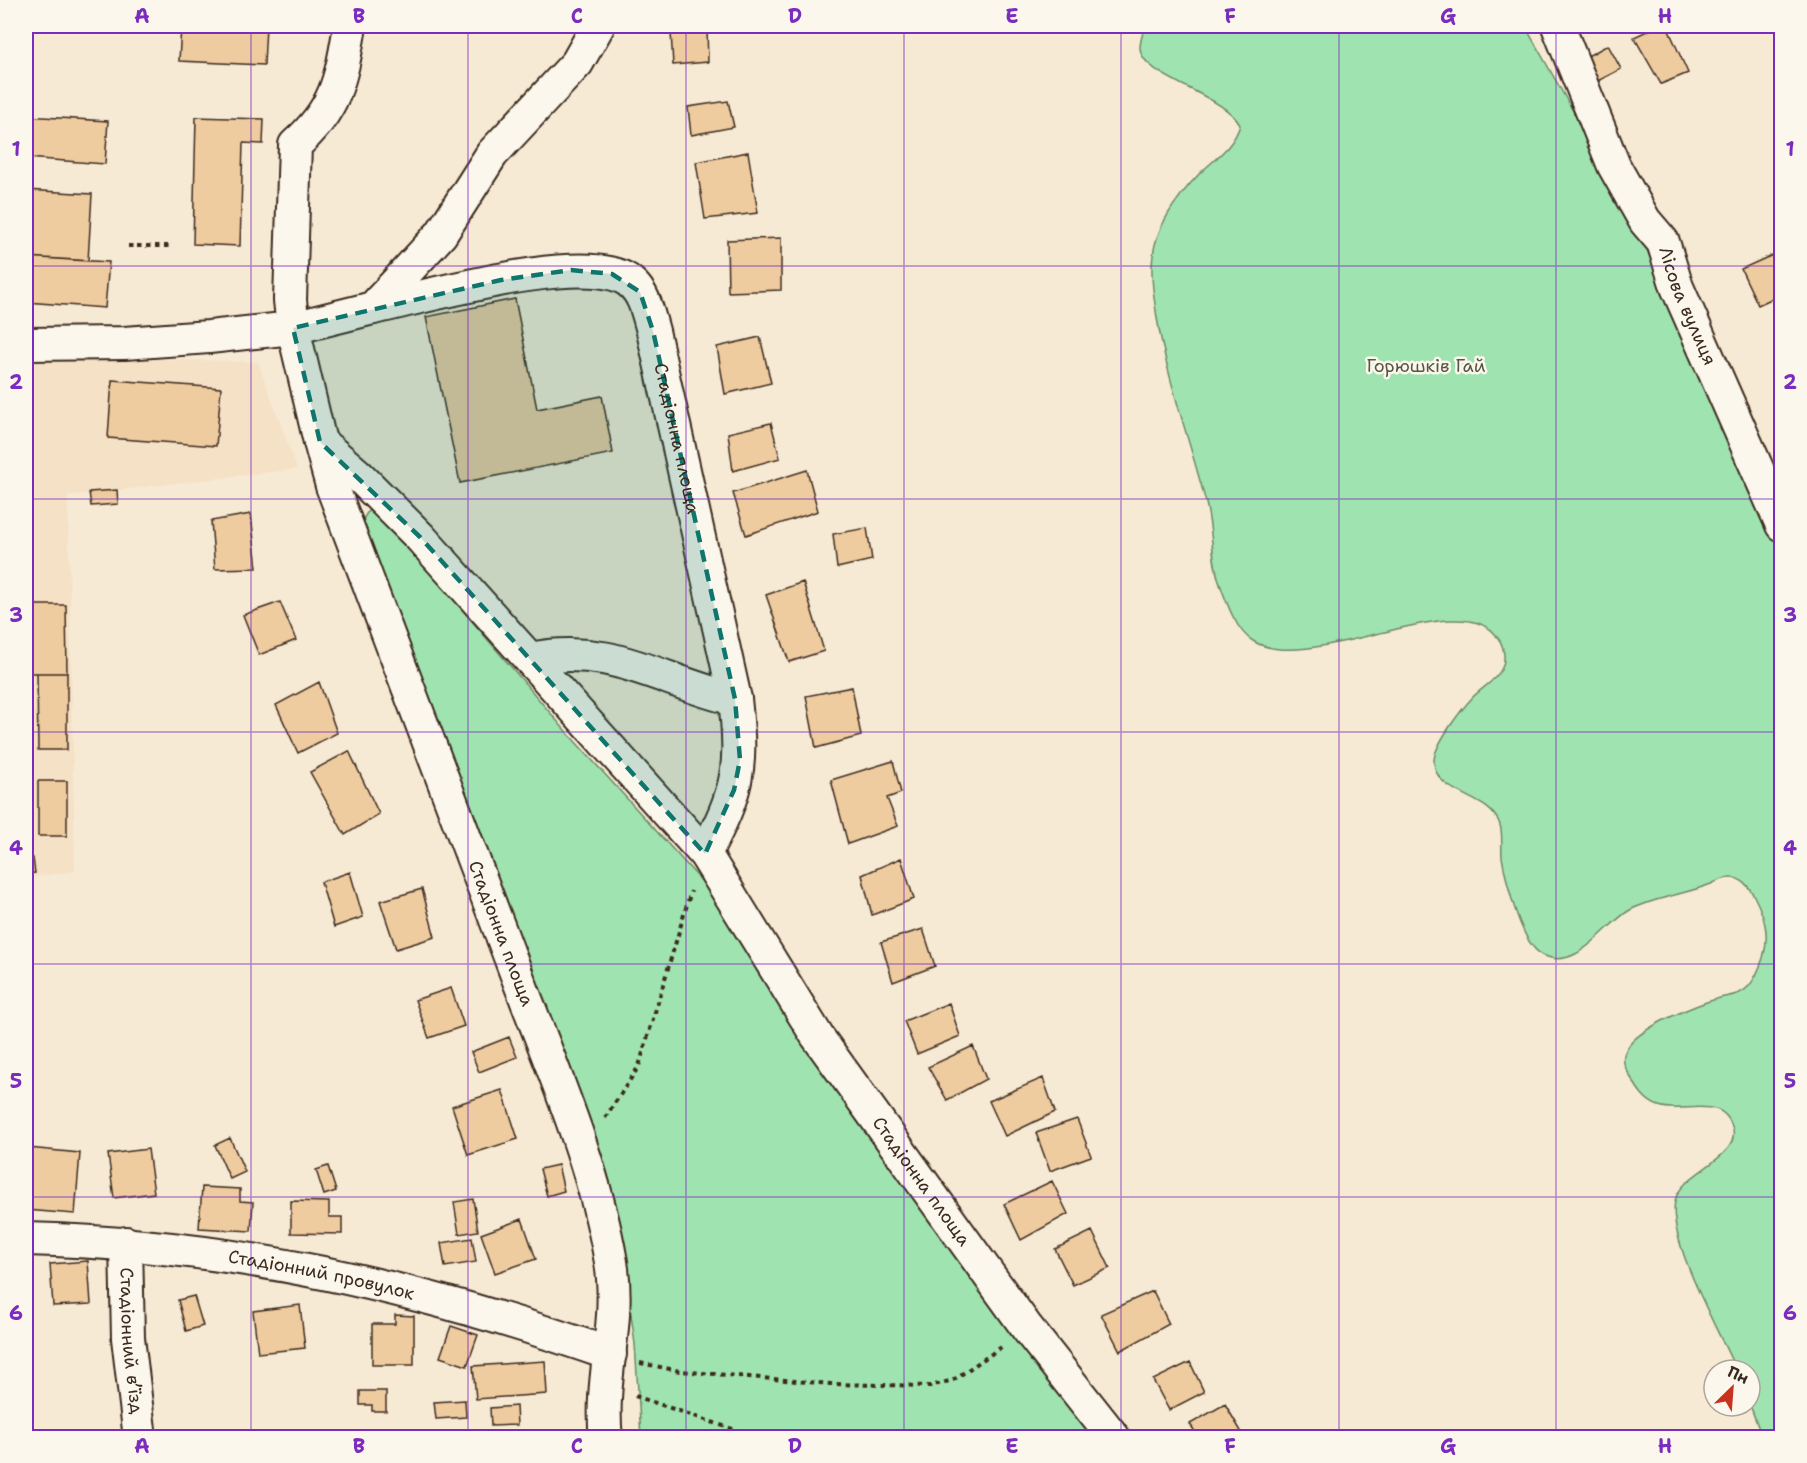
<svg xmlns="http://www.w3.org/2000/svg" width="1807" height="1463" font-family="'Shantell Sans',sans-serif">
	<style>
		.built { fill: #f5e1c5 }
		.green { fill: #9fe4b0; stroke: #6d8767; stroke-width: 1.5 }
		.building { fill: #efcba0; stroke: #3b2a1e; stroke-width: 1.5 }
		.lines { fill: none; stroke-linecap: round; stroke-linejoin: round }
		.minor-casing { stroke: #3b2a1e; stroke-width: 36 }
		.path { stroke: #3b2a1e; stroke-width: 4; stroke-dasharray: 4.5 4.5; stroke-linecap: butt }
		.minor { stroke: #fbf7ec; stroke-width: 32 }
		.marked { fill: #0f766e; fill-opacity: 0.2; stroke: #0f766e; stroke-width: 4.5; stroke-dasharray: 12 8; stroke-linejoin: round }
		.grid { fill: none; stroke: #7b2cbf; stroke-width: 1.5; stroke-opacity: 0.55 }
		.labels { text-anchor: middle; stroke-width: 5; stroke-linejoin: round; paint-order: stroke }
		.street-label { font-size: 18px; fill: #3b2a1e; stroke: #fbf7ec }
		.park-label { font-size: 18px; fill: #545842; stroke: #fbf7ec }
		.neatline { fill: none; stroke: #7b2cbf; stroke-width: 2 }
		.grid-label { font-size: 20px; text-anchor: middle; font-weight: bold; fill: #7b2cbf }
	</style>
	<rect width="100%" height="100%" fill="#f7ead5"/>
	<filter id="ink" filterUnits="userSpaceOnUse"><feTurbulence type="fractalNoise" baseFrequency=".0167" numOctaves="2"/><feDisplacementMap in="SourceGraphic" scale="12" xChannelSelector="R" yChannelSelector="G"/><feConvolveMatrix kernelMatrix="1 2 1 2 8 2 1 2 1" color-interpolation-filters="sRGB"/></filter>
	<g filter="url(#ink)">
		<path class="built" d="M 26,355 L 258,362 L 297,469 L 68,496 L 75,871 L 26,878 Z"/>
		<path class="green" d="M 1145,26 L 1525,26 L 1625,203 L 1781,535 L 1781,1437 L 1762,1437 L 1750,1405 L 1750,1370 L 1736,1370 C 1719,1331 1667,1241 1675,1201 C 1681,1172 1739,1159 1733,1130 C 1724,1092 1683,1115 1659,1106 C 1645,1102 1637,1088 1630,1076 C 1624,1066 1620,1058 1628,1047 C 1640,1027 1697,1004 1720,998 C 1732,995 1741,995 1749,986 C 1756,978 1760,967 1763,958 C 1770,935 1765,917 1754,896 C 1749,887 1743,878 1731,878 C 1724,878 1717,881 1711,884 C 1686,894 1653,898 1630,910 C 1604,925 1576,974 1541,954 C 1520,942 1506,880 1502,857 C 1501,846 1503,834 1500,825 C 1491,794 1434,796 1434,761 C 1434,745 1461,710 1472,698 C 1481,688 1496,681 1502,668 C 1506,659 1504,646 1498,638 C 1464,582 1310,677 1253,641 C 1237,632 1227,604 1221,587 C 1211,561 1213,531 1206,503 C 1190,441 1168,382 1157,318 C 1154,297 1150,276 1153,255 C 1157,223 1179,195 1200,173 C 1216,158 1234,146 1240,125 C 1226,95 1140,77 1140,48 C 1140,41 1143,32 1145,26 Z
			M 368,511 L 373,511 L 389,524 L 564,729 L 725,907 L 1095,1437 L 641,1437 L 635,1344 L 628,1292 L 362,521 Z"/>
		<path class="building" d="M 181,26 L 266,26 L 264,65 L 179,61 Z
			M 1658,26 L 1667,26 L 1688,73 L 1661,84 L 1634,37 Z
			M 707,29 L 708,62 L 673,65 L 671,32 Z
			M 1608,45 L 1621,69 L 1592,84 L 1580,60 Z
			M 728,101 L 734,127 L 691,135 L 688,107 Z
			M 26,116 L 108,121 L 105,164 L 26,158 Z
			M 196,117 L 264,119 L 263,144 L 243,143 L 240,246 L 193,244 Z
			M 748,152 L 758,213 L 705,219 L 696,162 Z
			M 26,190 L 92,194 L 88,261 L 26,257 Z
			M 781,238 L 781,290 L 728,292 L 727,240 Z
			M 1777,253 L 1782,262 L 1782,294 L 1758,305 L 1741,269 Z
			M 26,257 L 109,262 L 105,308 L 26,302 Z
			M 515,299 L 537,409 L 602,396 L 613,453 L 460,483 L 426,317 Z
			M 760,337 L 771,383 L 725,394 L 717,347 Z
			M 112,380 L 221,388 L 216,446 L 108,438 Z
			M 771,423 L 780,458 L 733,471 L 728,433 Z
			M 807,470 L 818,511 L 746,535 L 733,493 Z
			M 117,490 L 118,504 L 91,506 L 89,492 Z
			M 251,514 L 257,568 L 215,569 L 211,521 Z
			M 867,528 L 872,560 L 837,568 L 833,534 Z
			M 803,582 L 824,651 L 789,662 L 766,595 Z
			M 280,602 L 296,640 L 259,655 L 243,615 Z
			M 26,605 L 66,605 L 67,673 L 26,673 Z
			M 37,673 L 67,673 L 67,750 L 38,750 Z
			M 319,682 L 337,733 L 298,753 L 276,705 Z
			M 852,687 L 861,736 L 816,748 L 806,696 Z
			M 349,751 L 379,814 L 345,835 L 310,772 Z
			M 893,761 L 901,793 L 887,798 L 898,826 L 848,844 L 831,780 Z
			M 38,781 L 67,781 L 67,836 L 38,836 Z
			M 33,858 L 35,873 L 26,874 L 26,859 Z
			M 901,858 L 914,899 L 872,915 L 862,875 Z
			M 350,872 L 363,917 L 334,927 L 321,882 Z
			M 422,889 L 435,937 L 396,949 L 380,901 Z
			M 923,929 L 935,966 L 893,982 L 881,942 Z
			M 451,988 L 464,1026 L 429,1038 L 415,1000 Z
			M 949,1003 L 960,1036 L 917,1054 L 904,1021 Z
			M 509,1037 L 517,1057 L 479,1072 L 471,1052 Z
			M 973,1046 L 986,1079 L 947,1100 L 928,1067 Z
			M 26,1078 L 33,1119 L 26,1120 Z
			M 1043,1078 L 1055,1112 L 1005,1136 L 989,1101 Z
			M 502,1090 L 518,1139 L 468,1155 L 452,1106 Z
			M 1077,1119 L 1091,1156 L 1050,1171 L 1036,1133 Z
			M 230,1138 L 245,1172 L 230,1179 L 215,1145 Z
			M 28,1148 L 80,1153 L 75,1214 L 26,1210 Z
			M 148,1149 L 154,1193 L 114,1198 L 108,1154 Z
			M 558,1165 L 564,1191 L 547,1196 L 540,1169 Z
			M 328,1166 L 336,1191 L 324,1195 L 316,1170 Z
			M 1052,1181 L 1068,1214 L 1021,1240 L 1004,1204 Z
			M 202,1187 L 240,1189 L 240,1201 L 253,1202 L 251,1231 L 199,1228 Z
			M 473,1199 L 478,1231 L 459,1234 L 454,1202 Z
			M 291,1201 L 329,1202 L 329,1217 L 342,1217 L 342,1234 L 291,1233 Z
			M 522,1219 L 536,1259 L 495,1273 L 481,1234 Z
			M 1092,1231 L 1110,1268 L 1073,1285 L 1055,1249 Z
			M 472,1238 L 476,1262 L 445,1267 L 441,1243 Z
			M 88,1261 L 91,1304 L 53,1306 L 50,1264 Z
			M 1153,1291 L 1169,1324 L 1120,1351 L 1101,1314 Z
			M 194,1296 L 203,1326 L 186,1331 L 178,1300 Z
			M 300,1305 L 305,1348 L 258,1353 L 253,1311 Z
			M 395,1315 L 414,1316 L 414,1365 L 372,1365 L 372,1324 L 395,1324 Z
			M 451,1326 L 478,1335 L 467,1366 L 440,1357 Z
			M 545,1361 L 547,1394 L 476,1399 L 473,1366 Z
			M 1190,1362 L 1204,1392 L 1169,1410 L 1153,1380 Z
			M 360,1391 L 386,1391 L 386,1411 L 372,1411 L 372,1405 L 360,1405 Z
			M 465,1400 L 466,1417 L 436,1419 L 434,1402 Z
			M 1225,1404 L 1245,1438 L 1199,1438 L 1190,1424 Z
			M 516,1406 L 517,1425 L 491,1426 L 490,1408 Z"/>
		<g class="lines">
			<defs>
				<g id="minor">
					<path id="s1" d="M 350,26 C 341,78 337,108 295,145 L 290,300 L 293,328 L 320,442 L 357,474 L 420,537 L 705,854 L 817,1036 L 1027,1328 L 1114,1438"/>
					<path id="s2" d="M 1558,26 L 1614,166 L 1645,221 L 1663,242 L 1677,287 L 1782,525"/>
					<path id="s3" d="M 373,308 C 425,297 590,249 630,282 C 645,294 648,314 653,331 L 735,699 C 743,771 738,790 705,854"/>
					<path d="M 26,344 L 124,343 L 209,337 L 293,328 L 373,308 L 441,234 L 492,154 L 577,63 L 598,26"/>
					<path id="s4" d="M 320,442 L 332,486 C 392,643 451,800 510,957 C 547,1057 593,1157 611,1262 C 621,1322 599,1379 606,1438"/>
					<path d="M 530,659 C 612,642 661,682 735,699"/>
					<path id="s5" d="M 26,1239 C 233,1244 415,1286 610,1354"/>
					<path id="s6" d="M 126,1243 L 128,1338 L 140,1438"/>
				</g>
			</defs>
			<use href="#minor" class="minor-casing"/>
			<path class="path" d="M 128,246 L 173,246
				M 605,1118 L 639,1066 L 691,891
				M 640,1363 L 680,1371 L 831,1384 L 931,1386 L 953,1380 L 1003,1346
				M 635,1396 L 759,1438"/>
			<use href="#minor" class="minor"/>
		</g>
	</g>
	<path class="marked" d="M 571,270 L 612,274 L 640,292 L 653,331 L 735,699 L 740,760 L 734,790 L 705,854 L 420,537 L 320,442 L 293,328 L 501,280 Z"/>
	<path class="grid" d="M 251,26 L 251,1438M 468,26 L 468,1438M 686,26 L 686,1438M 904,26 L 904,1438M 1121,26 L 1121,1438M 1339,26 L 1339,1438M 1556,26 L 1556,1438M 26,266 L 1782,266M 26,499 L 1782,499M 26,732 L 1782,732M 26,964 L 1782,964M 26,1197 L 1782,1197"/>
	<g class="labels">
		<g class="street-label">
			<text dy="6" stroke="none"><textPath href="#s2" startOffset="310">Лісова вулиця</textPath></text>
			<text dy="6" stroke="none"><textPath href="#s3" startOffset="428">Стадіонна площа</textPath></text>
			<text dy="6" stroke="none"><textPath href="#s4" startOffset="524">Стадіонна площа</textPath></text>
			<text dy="6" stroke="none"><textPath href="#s1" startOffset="1392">Стадіонна площа</textPath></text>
			<text dy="6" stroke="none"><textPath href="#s5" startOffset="298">Стадіонний провулок</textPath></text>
			<text dy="6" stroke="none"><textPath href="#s6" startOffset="98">Стадіонний в’їзд</textPath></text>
		</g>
		<g class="park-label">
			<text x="1426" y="372">Горюшків Гай</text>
		</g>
	</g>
	<rect width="1807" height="1463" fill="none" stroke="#fbf7ec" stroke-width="66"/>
	<g transform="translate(1732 1388) rotate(25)"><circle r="28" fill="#fbf7ec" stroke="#aea59a" stroke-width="1.5"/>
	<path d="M0-4.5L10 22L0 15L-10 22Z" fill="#c8321e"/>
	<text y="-9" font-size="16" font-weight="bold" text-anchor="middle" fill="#3b2a1e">Пн</text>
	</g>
	<rect x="33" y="33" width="1741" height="1397" class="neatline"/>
	<g class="grid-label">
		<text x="142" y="23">A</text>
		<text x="359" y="23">B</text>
		<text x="577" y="23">C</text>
		<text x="795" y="23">D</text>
		<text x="1012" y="23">E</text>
		<text x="1230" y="23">F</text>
		<text x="1448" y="23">G</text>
		<text x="1665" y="23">H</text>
		<text x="16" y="156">1</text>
		<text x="1790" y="156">1</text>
		<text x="16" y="389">2</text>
		<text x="1790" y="389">2</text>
		<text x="16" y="622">3</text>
		<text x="1790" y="622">3</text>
		<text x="16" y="855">4</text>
		<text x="1790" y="855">4</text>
		<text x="16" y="1088">5</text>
		<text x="1790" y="1088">5</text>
		<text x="16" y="1320">6</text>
		<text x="1790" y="1320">6</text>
		<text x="142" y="1453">A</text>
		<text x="359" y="1453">B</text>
		<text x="577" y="1453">C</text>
		<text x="795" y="1453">D</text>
		<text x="1012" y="1453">E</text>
		<text x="1230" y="1453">F</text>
		<text x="1448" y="1453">G</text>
		<text x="1665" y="1453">H</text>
	</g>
</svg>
